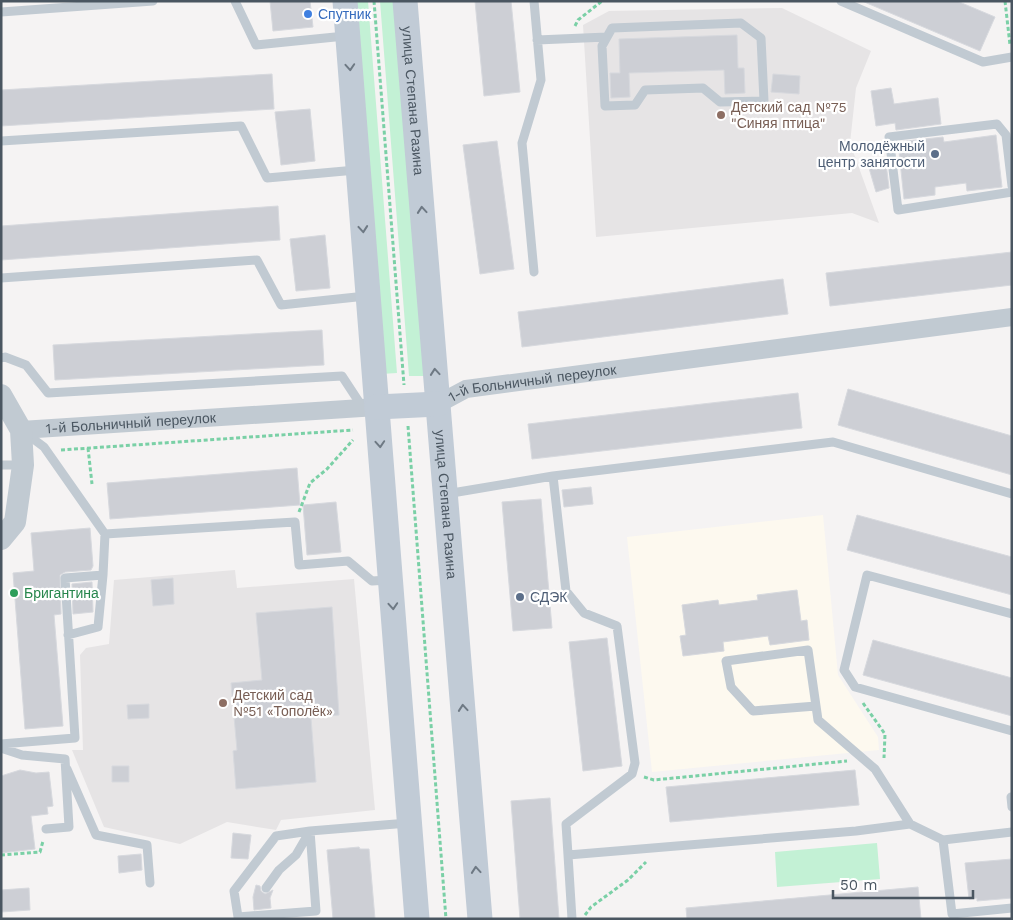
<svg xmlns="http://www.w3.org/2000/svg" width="1013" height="920" font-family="'Work Sans',sans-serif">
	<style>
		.commercial { fill: #fdf9ef }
		.education { fill: #e6e4e5 }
		.green { fill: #c3f1d5 }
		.building { fill: #cdcfd5; stroke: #d7d9de }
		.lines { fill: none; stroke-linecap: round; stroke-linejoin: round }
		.path { stroke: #7ad0a6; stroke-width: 3; stroke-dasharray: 4 2.5; stroke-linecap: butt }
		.service { stroke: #c1cad2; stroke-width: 9 }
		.minor { stroke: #c1cad2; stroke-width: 18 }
		.tertiary { stroke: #c1cad2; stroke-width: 22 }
		.secondary { stroke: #c1cbd6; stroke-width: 25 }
		.oneway { stroke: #6e7984 }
		.shop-dot { fill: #3f7fe0; stroke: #fff; stroke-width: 2 }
		.education-dot { fill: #8d6e63; stroke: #fff; stroke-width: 2 }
		.service-dot { fill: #5c6f8a; stroke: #fff; stroke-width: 2 }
		.leisure-dot { fill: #2e9e5b; stroke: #fff; stroke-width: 2 }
		.labels { text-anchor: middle; stroke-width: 4.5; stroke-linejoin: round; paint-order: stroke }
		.shop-label { font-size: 14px; fill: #366cbe; stroke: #fff; text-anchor: start }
		.street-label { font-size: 14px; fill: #4a5661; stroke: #fff }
		.education-label { font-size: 14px; fill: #785e54; stroke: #fff; text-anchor: start }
		.service-label { font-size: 14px; fill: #4e5e75; stroke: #fff; text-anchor: end }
		.leisure-label { font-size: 14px; fill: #27864d; stroke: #fff; text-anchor: start }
	</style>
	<rect width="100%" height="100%" fill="#f5f3f3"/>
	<path class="commercial" d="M 823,515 L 838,675 L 878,737 L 879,750 L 652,772 L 627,537 Z"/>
	<path class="education" d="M 782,8 L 871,51 L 856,88 L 850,143 L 879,223 L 852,213 L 596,237 L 583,25 L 609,11 Z
		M 235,570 L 237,588 L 354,579 L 375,810 L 281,820 L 276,830 L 227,822 L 180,844 L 104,827 L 72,750 L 83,750 L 80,655 L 86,648 L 109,644 L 114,580 Z"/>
	<path class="green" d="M 352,1 L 368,1 L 397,373 L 381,374 Z
		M 380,1 L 394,1 L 425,376 L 409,376 Z
		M 877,843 L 880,879 L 777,887 L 775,852 Z"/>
	<path class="building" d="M 270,1 L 310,1 L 313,27 L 273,31 Z
		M 475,1 L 511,1 L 520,92 L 484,96 Z
		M 862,1 L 957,1 L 995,17 L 980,51 Z
		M 737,35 L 738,68 L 744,68 L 745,93 L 725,94 L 724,70 L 629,73 L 630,97 L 611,98 L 610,73 L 620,73 L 619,39 Z
		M 272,74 L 274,109 L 1,126 L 1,90 Z
		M 773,74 L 800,76 L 799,94 L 771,92 Z
		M 891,88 L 894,104 L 938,98 L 941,124 L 896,130 L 895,123 L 876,126 L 871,91 Z
		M 310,109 L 315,161 L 281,165 L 275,112 Z
		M 996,135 L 1002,187 L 967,191 L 966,183 L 935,187 L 935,195 L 904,199 L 898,142 L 943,137 L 944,142 Z
		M 497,141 L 514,269 L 480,274 L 463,145 Z
		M 886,163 L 889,188 L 876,192 L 869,168 Z
		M 278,206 L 280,240 L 1,260 L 1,226 Z
		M 325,235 L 330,288 L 296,291 L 290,239 Z
		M 1012,252 L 1012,285 L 830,306 L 826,273 Z
		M 783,279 L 788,314 L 522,347 L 518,312 Z
		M 322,330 L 324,365 L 55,380 L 53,345 Z
		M 848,389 L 1012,436 L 1012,475 L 838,425 Z
		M 798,393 L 802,428 L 532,459 L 528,424 Z
		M 297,468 L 300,505 L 110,519 L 107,483 Z
		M 591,487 L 593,504 L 564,507 L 562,490 Z
		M 541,499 L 552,628 L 513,631 L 502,502 Z
		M 336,502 L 341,552 L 307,555 L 303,505 Z
		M 857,515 L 1012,557 L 1012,595 L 847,550 Z
		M 90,528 L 93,566 L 91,570 L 65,572 L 60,575 L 61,614 L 54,615 L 63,726 L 25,729 L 13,573 L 34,571 L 31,533 Z
		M 173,578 L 174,604 L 153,606 L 151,580 Z
		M 92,582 L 93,612 L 73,614 L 72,584 Z
		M 797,590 L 801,621 L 807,620 L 809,640 L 770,645 L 768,636 L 723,642 L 724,651 L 683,656 L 680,636 L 686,635 L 682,605 L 718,600 L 719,605 L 758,600 L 757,595 Z
		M 332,607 L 339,715 L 311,718 L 316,782 L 236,789 L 233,751 L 237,750 L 231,683 L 262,680 L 256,613 Z
		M 607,638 L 622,766 L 583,771 L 569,642 Z
		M 873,640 L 1012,678 L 1012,716 L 863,675 Z
		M 149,704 L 149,718 L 128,719 L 127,705 Z
		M 112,766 L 129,766 L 129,782 L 112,782 Z
		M 20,770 L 36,773 L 49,772 L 53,806 L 47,807 L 48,814 L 31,816 L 35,849 L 1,853 L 1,776 Z
		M 855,770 L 859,805 L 670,822 L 666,787 Z
		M 550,798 L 559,919 L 520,919 L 511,801 Z
		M 233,833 L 251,835 L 248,859 L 231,858 Z
		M 359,847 L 360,849 L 369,849 L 375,919 L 333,919 L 327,850 Z
		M 141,854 L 142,870 L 119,873 L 118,856 Z
		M 1012,859 L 1012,898 L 977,901 L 977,898 L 969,899 L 965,863 Z
		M 256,885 L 260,886 L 261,891 L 265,894 L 273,890 L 270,898 L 271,908 L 254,910 L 253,897 Z
		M 918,887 L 921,919 L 687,919 L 686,908 Z
		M 29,888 L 30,910 L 1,912 L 1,890 Z"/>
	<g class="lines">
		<path class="path" d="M 374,1 L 404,385
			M 1005,1 L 1010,45
			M 575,26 L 578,20 L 602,1
			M 408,426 L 446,919
			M 88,448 L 92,484
			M 61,450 L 353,430
			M 299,512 L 310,483 L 327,469 L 353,440
			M 863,703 L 885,734 L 884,758
			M 644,777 L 654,780 L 847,761
			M 1,855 L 40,852 L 43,841
			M 585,915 L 591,907 L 628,880 L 646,862"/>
		<path class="service" d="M 235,1 L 256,45 L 345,36
			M 534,1 L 541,80 L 522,143 L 534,272
			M 841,1 L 983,62 L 1012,57
			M 1,12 L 153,1
			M 537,40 L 607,37 L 612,28 L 741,23 L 761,38 L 764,101 L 720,102 L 703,88 L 645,90 L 635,105 L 605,106 L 602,46 L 607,37
			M 1,141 L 241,126 L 267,178 L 356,170
			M 1012,186 L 1006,135 L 997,124 L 889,137 L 898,210 L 1012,192
			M 1,278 L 257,260 L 281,305 L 366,296
			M 1,358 L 5,357 L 26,365 L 48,393 L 342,376 L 363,408
			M 1,465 L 23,465
			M 553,476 L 566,591 L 584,613 L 617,626 L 635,763 L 632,774 L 566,824 L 568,855
			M 446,494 L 553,476 L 833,442 L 1012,494
			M 105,534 L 295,522 L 299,565 L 348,561 L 372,581 L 388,580
			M 1012,614 L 867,575 L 844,670 L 855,687 L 1012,731
			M 68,635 L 98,627 L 103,575
			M 816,706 L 753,711 L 731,687 L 726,661 L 808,650 L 818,720 L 875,769 L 910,824
			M 1,744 L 75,738 L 65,578 L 103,575 L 105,534 L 44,447 L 24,432
			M 1,748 L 22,755 L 65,759 L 69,827 L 46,829
			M 67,769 L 96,835 L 147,845 L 150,883
			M 1011,797 L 1012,807
			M 310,831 L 316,911 L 238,917 L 234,891 L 276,836 L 310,831 L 408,823
			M 1012,832 L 943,840 L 952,914 L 1012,908
			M 266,888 L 279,870 L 296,855 L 310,831
			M 572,919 L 568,855 L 856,831 L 910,824 L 943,840"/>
		<g class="minor">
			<path id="s1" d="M 438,404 L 466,389 L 1012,317"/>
			<path id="s2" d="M 21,430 L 377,407"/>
		</g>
		<path class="tertiary" d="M 1,395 L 21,430 L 23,465 L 15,522 L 1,539"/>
		<g class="secondary">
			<path d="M 345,1 L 417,919"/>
			<path id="s3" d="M 405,1 L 480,919"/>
			<path d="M 377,407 L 438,404"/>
		</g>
	</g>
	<defs><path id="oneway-chevron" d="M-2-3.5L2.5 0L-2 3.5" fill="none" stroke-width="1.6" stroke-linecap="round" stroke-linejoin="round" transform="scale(1.25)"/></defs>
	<g class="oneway">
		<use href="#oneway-chevron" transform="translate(350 67) rotate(86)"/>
		<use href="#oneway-chevron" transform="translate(422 210) rotate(-95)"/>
		<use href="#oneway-chevron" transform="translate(363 229) rotate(85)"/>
		<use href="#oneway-chevron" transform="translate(435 372) rotate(-95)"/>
		<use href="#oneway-chevron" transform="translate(380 444) rotate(86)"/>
		<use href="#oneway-chevron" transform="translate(393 606) rotate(86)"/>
		<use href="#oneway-chevron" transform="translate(463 708) rotate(-95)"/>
		<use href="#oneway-chevron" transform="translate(476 870) rotate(-95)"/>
	</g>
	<circle class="shop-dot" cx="308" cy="14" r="5"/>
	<g class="education-dot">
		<circle cx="721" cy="115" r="5"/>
		<circle cx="223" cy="703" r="5"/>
	</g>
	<g class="service-dot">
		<circle cx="935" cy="154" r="5"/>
		<circle cx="520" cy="597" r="5"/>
	</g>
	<circle class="leisure-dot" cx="14" cy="593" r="5"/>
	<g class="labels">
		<g class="shop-label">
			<text x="318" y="19">Спутник</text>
		</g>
		<g class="street-label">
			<text dy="5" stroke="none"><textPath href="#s3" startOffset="100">улица Степана Разина</textPath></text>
			<text dy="5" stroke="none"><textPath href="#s1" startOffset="98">1-й Больничный переулок</textPath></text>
			<text dy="5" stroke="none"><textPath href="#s2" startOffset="110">1-й Больничный переулок</textPath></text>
			<text dy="5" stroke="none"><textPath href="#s3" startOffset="505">улица Степана Разина</textPath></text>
		</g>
		<g class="education-label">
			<text x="731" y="112">Детский сад №75<tspan x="731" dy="16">"Синяя птица"</tspan></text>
			<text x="233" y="700">Детский сад<tspan x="233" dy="16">№51 «Тополёк»</tspan></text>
		</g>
		<g class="service-label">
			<text x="925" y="151">Молодёжный<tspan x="925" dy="16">центр занятости</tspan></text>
			<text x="530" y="602" text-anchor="start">СДЭК</text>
		</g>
		<g class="leisure-label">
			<text x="24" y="598">Бригантина</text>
		</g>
	</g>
	<rect width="1013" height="920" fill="none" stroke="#4a5661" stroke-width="5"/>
	<path d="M833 890v8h140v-8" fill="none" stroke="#4a5661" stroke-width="2.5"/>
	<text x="840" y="890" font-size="15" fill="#4a5661" stroke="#ffffff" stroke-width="4" paint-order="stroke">50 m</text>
</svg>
